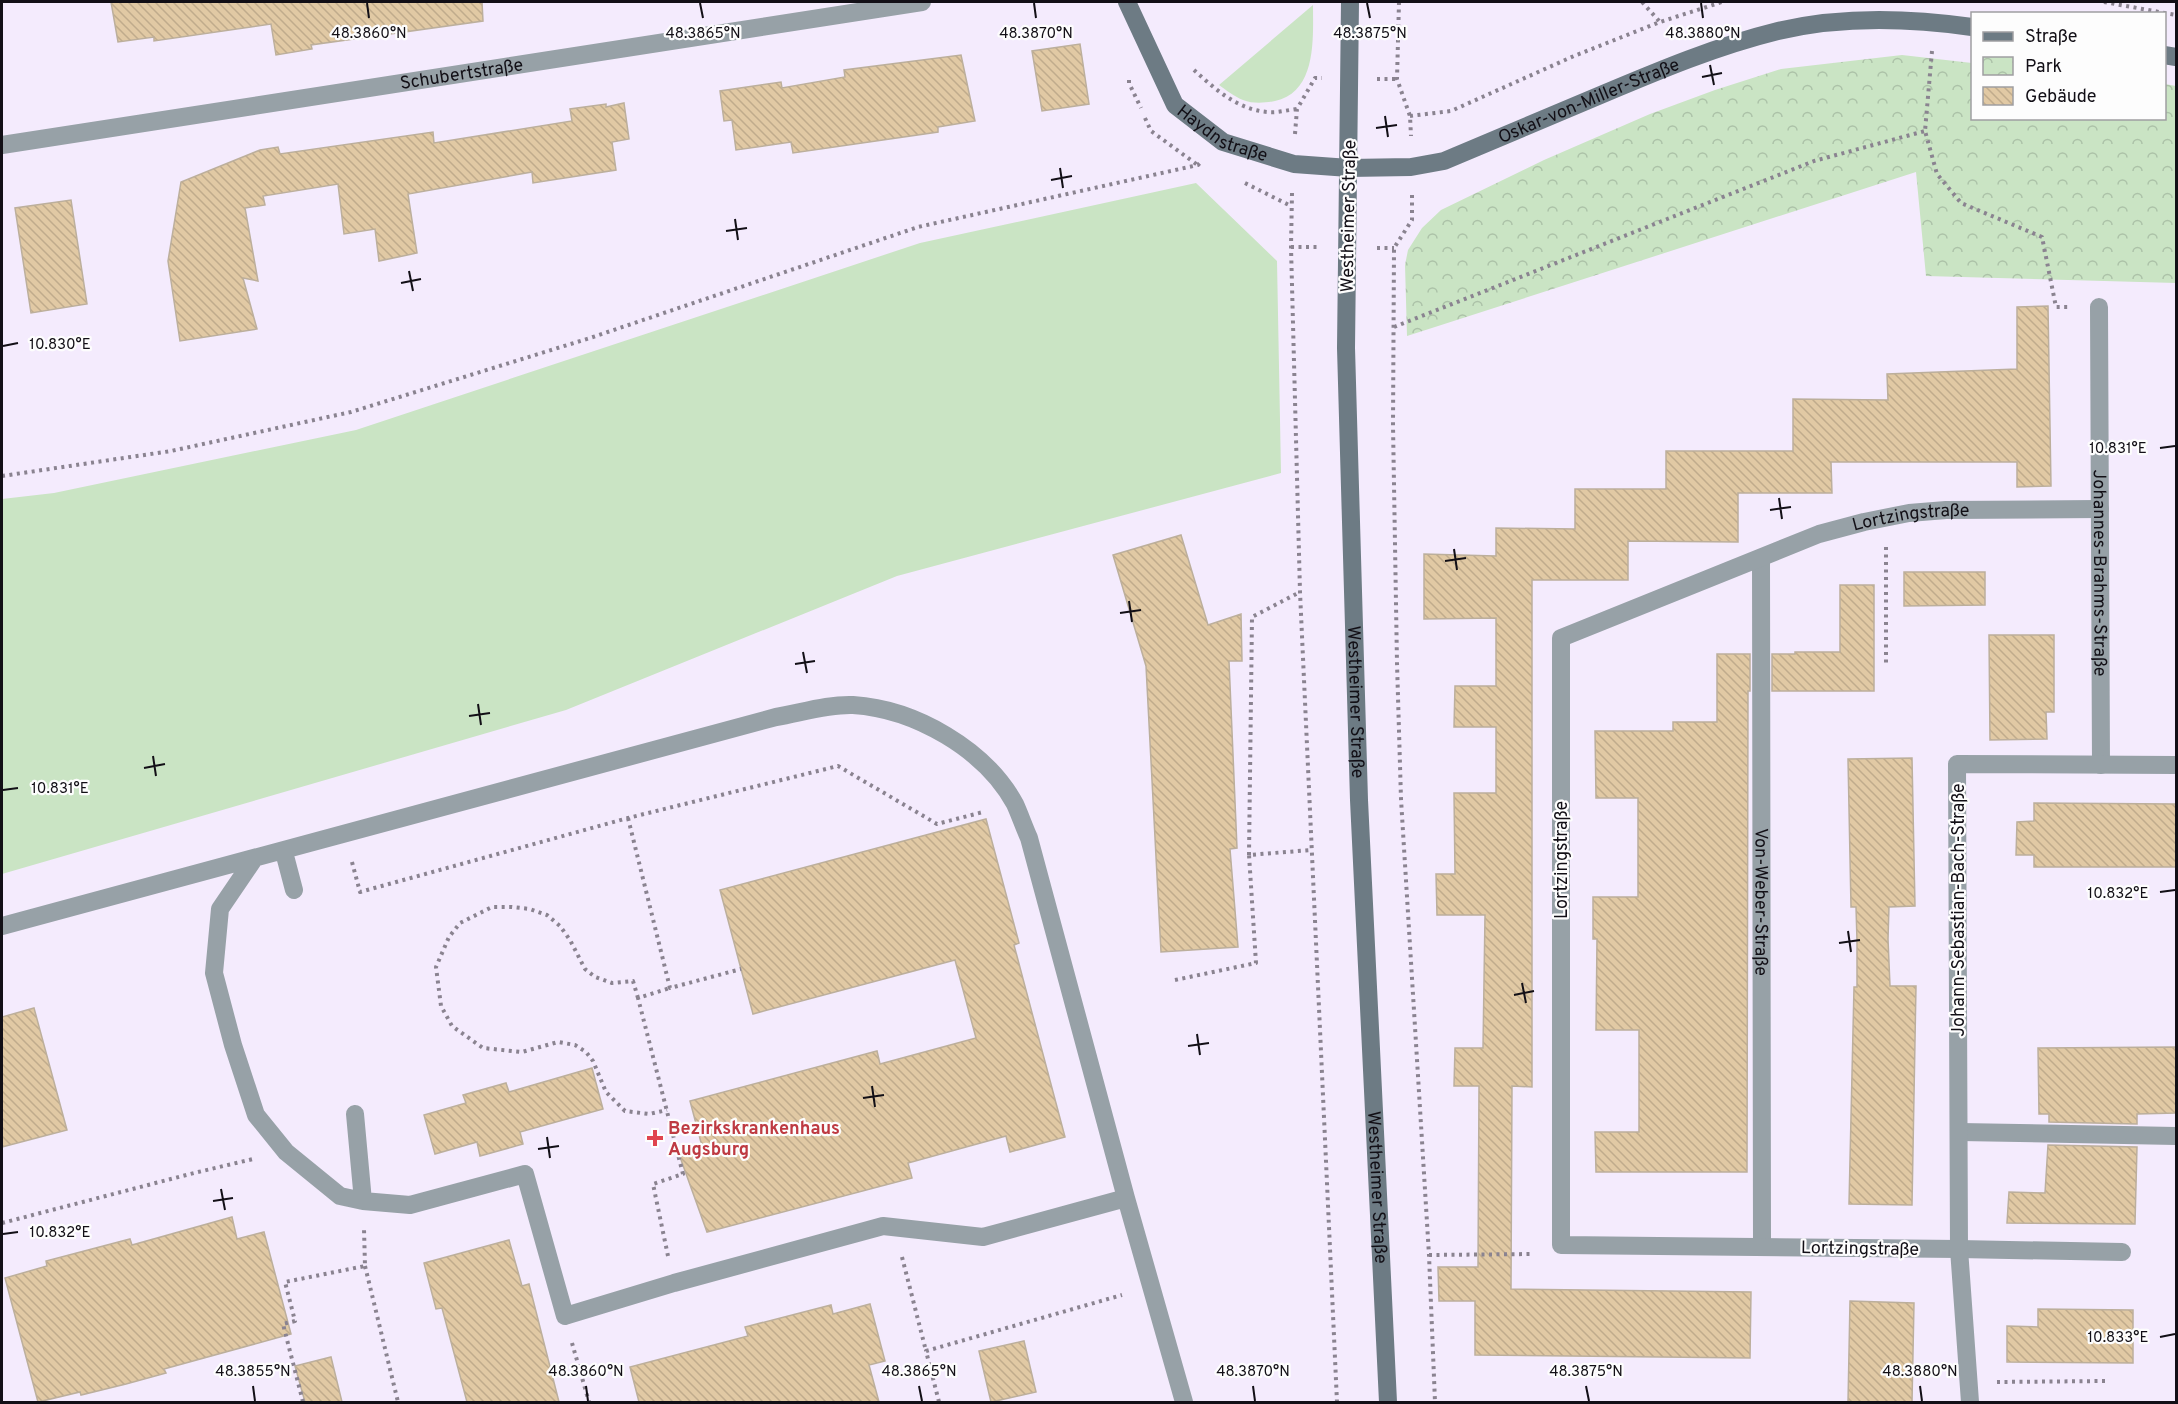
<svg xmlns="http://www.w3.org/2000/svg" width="2178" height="1404" font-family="Overpass,sans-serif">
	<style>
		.grass { fill: #cae4c4 }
		.park { fill: url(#park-crowns) }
		.building { fill: url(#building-back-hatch); stroke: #bcaf9c; stroke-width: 1.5 }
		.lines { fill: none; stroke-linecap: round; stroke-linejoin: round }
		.path { stroke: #8a8390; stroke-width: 4; stroke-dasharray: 3 4.5; stroke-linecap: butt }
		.lane { stroke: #97a1a7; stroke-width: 18 }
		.street { stroke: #97a1a7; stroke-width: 18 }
		.secondary { stroke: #6d7b84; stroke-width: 18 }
		.ticks { fill: none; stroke: #120f16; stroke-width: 2 }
		.health-dot { fill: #e0444e; stroke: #fdfdfd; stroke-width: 2 }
		.labels { text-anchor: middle; stroke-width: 4.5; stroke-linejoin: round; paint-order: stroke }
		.street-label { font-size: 18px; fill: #120f16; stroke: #fdfdfd }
		.health-label { font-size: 18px; font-weight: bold; fill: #be3a42; stroke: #fdfdfd; text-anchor: start }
		.ticks-label { font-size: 15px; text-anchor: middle; fill: #120f16; stroke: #fdfdfd; stroke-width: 4.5; stroke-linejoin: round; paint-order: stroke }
	</style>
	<defs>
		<pattern id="park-crowns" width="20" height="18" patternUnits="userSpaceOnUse" patternTransform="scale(1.5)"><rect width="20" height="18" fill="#cae4c4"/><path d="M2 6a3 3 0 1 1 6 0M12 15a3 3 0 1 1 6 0" fill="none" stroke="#acc2a8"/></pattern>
		<pattern id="building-back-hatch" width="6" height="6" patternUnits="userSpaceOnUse" patternTransform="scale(1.5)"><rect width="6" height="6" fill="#e1c9a4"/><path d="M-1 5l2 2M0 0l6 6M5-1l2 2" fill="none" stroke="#c0ab8c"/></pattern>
	</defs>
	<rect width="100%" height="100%" fill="#f4ebfd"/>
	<path class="grass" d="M 1313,5 C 1313,38 1317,92 1275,101 C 1265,103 1253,104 1243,100 C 1235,97 1226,90 1219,85 Z
		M 1196,183 L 1277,261 L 1281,473 L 897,576 L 566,710 L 2,874 L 2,499 L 54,493 L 356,430 L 920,243 Z"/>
	<path class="park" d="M 1902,55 L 1972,63 L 1972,118 L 2164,118 L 2165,84 L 2176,86 L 2176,283 L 1926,276 L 1916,172 L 1407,336 L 1405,265 L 1408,250 L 1422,228 L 1441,210 L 1544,160 L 1650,114 L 1715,90 L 1781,69 Z"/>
	<path class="building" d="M 111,2 L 482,2 L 483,21 L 311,45 L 312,49 L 276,55 L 271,24 L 154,41 L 154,37 L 118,42 Z
		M 1080,44 L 1089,104 L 1042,111 L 1032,51 Z
		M 961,55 L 975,121 L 938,127 L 938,132 L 793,153 L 791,142 L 736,150 L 732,120 L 724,121 L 720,91 L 781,82 L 782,88 L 845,77 L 844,70 Z
		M 624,103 L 629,139 L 612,142 L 616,170 L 533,183 L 532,172 L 408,194 L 417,253 L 379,261 L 375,229 L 344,234 L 338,184 L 263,196 L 265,205 L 245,208 L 258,281 L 243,278 L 257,329 L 180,341 L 168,261 L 181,182 L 260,150 L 278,147 L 280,154 L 433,132 L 434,143 L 572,121 L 570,109 L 606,104 L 606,107 Z
		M 71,200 L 87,304 L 31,313 L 15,208 Z
		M 2048,306 L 2051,486 L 2017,487 L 2017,462 L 1831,462 L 1832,493 L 1738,493 L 1738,542 L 1628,541 L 1628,580 L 1532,580 L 1532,1087 L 1512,1086 L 1511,1289 L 1751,1292 L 1750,1358 L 1475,1355 L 1475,1301 L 1439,1301 L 1438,1267 L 1478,1267 L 1479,1086 L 1454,1086 L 1455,1048 L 1483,1048 L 1485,915 L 1437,915 L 1436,874 L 1455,874 L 1454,793 L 1496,793 L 1496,727 L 1454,727 L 1455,686 L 1496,686 L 1496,618 L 1424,619 L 1424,554 L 1496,556 L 1496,528 L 1575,529 L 1575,489 L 1666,489 L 1666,451 L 1793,451 L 1793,399 L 1888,400 L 1887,374 L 2017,369 L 2017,307 Z
		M 1181,535 L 1208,625 L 1241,614 L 1242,661 L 1229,661 L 1237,848 L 1230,849 L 1238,947 L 1161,952 L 1146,666 L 1113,555 Z
		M 1904,572 L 1985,572 L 1985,605 L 1904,606 Z
		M 1840,585 L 1874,585 L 1874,691 L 1772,691 L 1772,654 L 1795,654 L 1795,652 L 1840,652 Z
		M 1989,635 L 2054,635 L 2054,712 L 2046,712 L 2047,739 L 1990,740 Z
		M 1717,654 L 1750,654 L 1750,691 L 1748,691 L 1747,1172 L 1596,1172 L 1595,1132 L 1639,1132 L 1639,1030 L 1596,1030 L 1597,939 L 1593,939 L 1593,897 L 1638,897 L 1638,798 L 1596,798 L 1595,731 L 1673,731 L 1673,722 L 1717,722 Z
		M 1912,758 L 1915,906 L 1889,907 L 1888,939 L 1890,986 L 1916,986 L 1912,1205 L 1849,1204 L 1854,987 L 1857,987 L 1857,941 L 1856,907 L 1851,907 L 1848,759 Z
		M 2034,803 L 2176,804 L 2176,867 L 2034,867 L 2034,855 L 2016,855 L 2017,822 L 2034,821 Z
		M 986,819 L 1019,943 L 1014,945 L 1065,1137 L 1010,1152 L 1006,1136 L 908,1163 L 912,1178 L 707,1232 L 680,1157 L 703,1150 L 690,1101 L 877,1051 L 880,1064 L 976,1038 L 955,960 L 753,1014 L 720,890 Z
		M 34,1008 L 67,1130 L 2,1147 L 2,1017 Z
		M 2176,1047 L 2176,1113 L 2137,1114 L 2137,1124 L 2049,1122 L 2049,1114 L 2039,1114 L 2038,1048 Z
		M 592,1068 L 603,1109 L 520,1132 L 523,1144 L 480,1156 L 477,1142 L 435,1154 L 424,1115 L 466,1103 L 463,1095 L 506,1083 L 509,1092 Z
		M 2048,1145 L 2137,1147 L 2135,1224 L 2007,1223 L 2009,1192 L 2045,1193 Z
		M 232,1217 L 237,1239 L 264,1232 L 291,1334 L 164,1369 L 166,1373 L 126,1384 L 81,1395 L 80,1392 L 38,1402 L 5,1278 L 47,1266 L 46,1261 L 130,1239 L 132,1245 Z
		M 509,1240 L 522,1286 L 529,1284 L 559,1402 L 467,1402 L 442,1308 L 436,1309 L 424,1263 Z
		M 1850,1301 L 1914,1303 L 1912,1402 L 1848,1402 Z
		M 870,1304 L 885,1361 L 869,1365 L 879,1402 L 639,1402 L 630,1367 L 748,1336 L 745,1327 L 831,1305 L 833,1314 Z
		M 2038,1309 L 2133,1310 L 2133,1363 L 2007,1362 L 2007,1326 L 2038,1327 Z
		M 1024,1341 L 1036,1392 L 991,1402 L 979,1351 Z
		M 331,1357 L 342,1402 L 305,1402 L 295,1366 Z"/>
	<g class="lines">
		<path class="path" d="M 1399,2 L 1397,79 L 1410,116 L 1411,136
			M 1642,2 L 1660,22
			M 2104,2 L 2176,15
			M 1932,51 L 1925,131 L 1937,174 L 1961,203 L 2042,237 L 2056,307 L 2071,307
			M 1194,70 C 1215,89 1238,110 1268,112 C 1277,113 1287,110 1297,109
			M 1377,79 L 1397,79
			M 1129,80 L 1129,83 L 1141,108
			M 1410,116 L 1451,111 L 1574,56 L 1660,22 L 1722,2
			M 1145,118 L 1151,131 L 1199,166
			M 1295,134 L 1297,109 L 1315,78 L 1322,78
			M 1245,183 L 1291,206
			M 1292,193 L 1291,247 L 1300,592 L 1337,1402
			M 1412,195 L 1412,220 L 1394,248 L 1393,425 L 1397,663 L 1401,799 L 1429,1255 L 1435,1402
			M 1291,247 L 1318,247
			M 1377,248 L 1394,248
			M 1394,327 L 1814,161 L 1925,131
			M 2,476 L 171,451 L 351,412 L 590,338 L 918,227 L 1198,165 L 1202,161
			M 1886,547 L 1886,666
			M 628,818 L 670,988 L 741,969
			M 1249,855 L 1252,617 L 1300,592
			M 352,862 L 360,892 L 628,818 L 838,766 L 937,824 L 983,812
			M 1175,980 L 1256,963 L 1249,855 L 1311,850
			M 638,998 L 633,981 L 612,983 L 595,977 L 585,969 L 570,940 L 560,926 L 547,915 L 530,909 L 512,907 L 492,907 L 460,923 L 449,937 L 436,967 L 441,1006 L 452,1026 L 483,1048 L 522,1052 L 558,1042 L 575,1045 L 586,1052 L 593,1061 L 606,1092 L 625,1111 L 649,1114 L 667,1110
			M 2,1223 L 194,1173 L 253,1159
			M 1429,1255 L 1533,1254
			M 668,1256 L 653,1184 L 683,1174 L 638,998 L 670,988
			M 902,1257 L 926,1351
			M 365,1266 L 398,1402
			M 572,1343 L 589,1402
			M 1997,1382 L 2108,1381
			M 303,1402 L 283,1324 L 295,1321 L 285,1282 L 365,1266 L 364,1229
			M 939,1402 L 926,1351 L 1122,1295"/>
		<path class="lane" d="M 284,852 L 294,890
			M 254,859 L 220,909 L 214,973 L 233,1045 L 256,1115 L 286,1152 L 340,1196 L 363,1201 L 410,1205 L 525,1174 L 565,1316 L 674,1283 L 883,1226 L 983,1237 L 1126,1198
			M 2,926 L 776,717 C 800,713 828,704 853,705 C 915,709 985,749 1015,804 C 1020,815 1024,827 1029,838 L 1126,1198 L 1184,1402
			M 355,1114 L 363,1201
			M 1960,1132 L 2176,1136
			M 1959,1249 L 2122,1252"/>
		<g class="street">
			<path id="s1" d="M 2,145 L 922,2"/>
			<path id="s2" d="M 2099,307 L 2101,765"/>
			<path id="s3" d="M 1761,558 L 1762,1247"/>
			<path id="s4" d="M 1959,1249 L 1561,1245 L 1561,638 L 1819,534 L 1864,522 L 1909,513 L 1946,510 L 2100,509"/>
			<path d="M 1970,1402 L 1959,1249 L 1957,764 L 2176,765"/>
		</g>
		<g class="secondary">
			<path id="s5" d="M 1127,2 L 1175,105 L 1223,142 L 1294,164 L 1349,168 L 1411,167 L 1444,161 C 1497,139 1550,116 1603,94 C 1660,70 1717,46 1778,31 C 1841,16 1909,18 1972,27"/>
			<path id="s6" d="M 1350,2 L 1346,348 L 1359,800 L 1388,1402"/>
			<path d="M 2164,55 L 2176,57"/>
		</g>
	</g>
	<path class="ticks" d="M 367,3 L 369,18M 700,3 L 703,18M 1034,3 L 1036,18M 1367,3 L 1370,18M 1701,3 L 1703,18M 1710,65 L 1714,85M 1702,77 L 1722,73M 1385,116 L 1388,137M 1376,128 L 1397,125M 1060,168 L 1063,188M 1051,180 L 1072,176M 735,219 L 738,240M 726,231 L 747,228M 409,271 L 413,291M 401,283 L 421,279M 3,346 L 18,343M 2160,448 L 2175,446M 1779,498 L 1782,519M 1770,510 L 1791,507M 1454,549 L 1457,570M 1445,561 L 1466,558M 1129,601 L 1132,622M 1120,613 L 1141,610M 803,652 L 807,673M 795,664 L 815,661M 478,704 L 481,725M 469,716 L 490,713M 153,756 L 156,776M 144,768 L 165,764M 3,790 L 18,788M 2160,892 L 2175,890M 1848,931 L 1851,952M 1839,943 L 1860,940M 1522,983 L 1526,1003M 1514,995 L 1534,991M 1197,1034 L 1200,1055M 1188,1046 L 1209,1043M 872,1086 L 875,1107M 863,1098 L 884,1095M 547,1137 L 550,1158M 538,1149 L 559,1146M 221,1189 L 225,1210M 213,1201 L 233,1198M 3,1234 L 18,1232M 2160,1337 L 2175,1334M 253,1386 L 255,1401M 586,1386 L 588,1401M 919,1386 L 922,1401M 1253,1386 L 1255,1401M 1586,1386 L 1589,1401M 1920,1386 L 1922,1401"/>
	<path class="health-dot" d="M652 1129h6v6h6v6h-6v6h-6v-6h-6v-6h6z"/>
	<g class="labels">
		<g class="street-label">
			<text dy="6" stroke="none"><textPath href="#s1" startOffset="465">Schubertstraße</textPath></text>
			<text dy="6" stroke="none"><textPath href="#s5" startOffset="556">Oskar-von-Miller-Straße</textPath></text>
			<text dy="6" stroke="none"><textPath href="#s5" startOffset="170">Haydnstraße</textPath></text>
			<text transform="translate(1348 216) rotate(-89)" y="6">Westheimer Straße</text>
			<text dy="6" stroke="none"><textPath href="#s4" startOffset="1377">Lortzingstraße</textPath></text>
			<text dy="6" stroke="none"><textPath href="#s2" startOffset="266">Johannes-Brahms-Straße</textPath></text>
			<text dy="6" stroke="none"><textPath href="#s6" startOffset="700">Westheimer Straße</textPath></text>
			<text transform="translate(1561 860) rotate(-90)" y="6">Lortzingstraße</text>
			<text dy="6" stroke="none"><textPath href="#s3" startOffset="344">Von-Weber-Straße</textPath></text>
			<text transform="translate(1958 910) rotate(-90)" y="6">Johann-Sebastian-Bach-Straße</text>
			<text dy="6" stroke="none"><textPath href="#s6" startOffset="1186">Westheimer Straße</textPath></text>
			<text transform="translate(1860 1248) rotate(1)" y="6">Lortzingstraße</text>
		</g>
		<g class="health-label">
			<text x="668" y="1134">Bezirkskrankenhaus<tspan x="668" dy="21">Augsburg</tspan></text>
		</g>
	</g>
	<g class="ticks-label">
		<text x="369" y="38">48.3860°N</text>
		<text x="1036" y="38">48.3870°N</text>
		<text x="703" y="38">48.3865°N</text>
		<text x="1370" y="38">48.3875°N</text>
		<text x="1703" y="38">48.3880°N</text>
		<text x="60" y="349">10.830°E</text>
		<text x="2118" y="453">10.831°E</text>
		<text x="60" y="793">10.831°E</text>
		<text x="2118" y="898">10.832°E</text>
		<text x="60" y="1237">10.832°E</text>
		<text x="2118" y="1342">10.833°E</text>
		<text x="253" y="1376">48.3855°N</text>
		<text x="586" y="1376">48.3860°N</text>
		<text x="919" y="1376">48.3865°N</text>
		<text x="1253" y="1376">48.3870°N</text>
		<text x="1586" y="1376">48.3875°N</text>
		<text x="1920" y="1376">48.3880°N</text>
	</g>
	<rect width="2178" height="1404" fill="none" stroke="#120f16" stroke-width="6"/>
	<rect x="1971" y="12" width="195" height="108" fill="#fdfdfd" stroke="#9f9ea1" stroke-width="1.5"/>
	<rect x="1983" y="32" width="30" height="9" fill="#6d7b84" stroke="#9f9ea1" stroke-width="1.5"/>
	<text x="2025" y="42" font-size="18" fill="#120f16">Straße</text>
	<rect x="1983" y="57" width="30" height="18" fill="url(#park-crowns)" stroke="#9f9ea1" stroke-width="1.5"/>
	<text x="2025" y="72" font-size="18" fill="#120f16">Park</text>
	<rect x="1983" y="87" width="30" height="18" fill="url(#building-back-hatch)" stroke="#9f9ea1" stroke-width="1.5"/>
	<text x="2025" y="102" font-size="18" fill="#120f16">Gebäude</text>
</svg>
